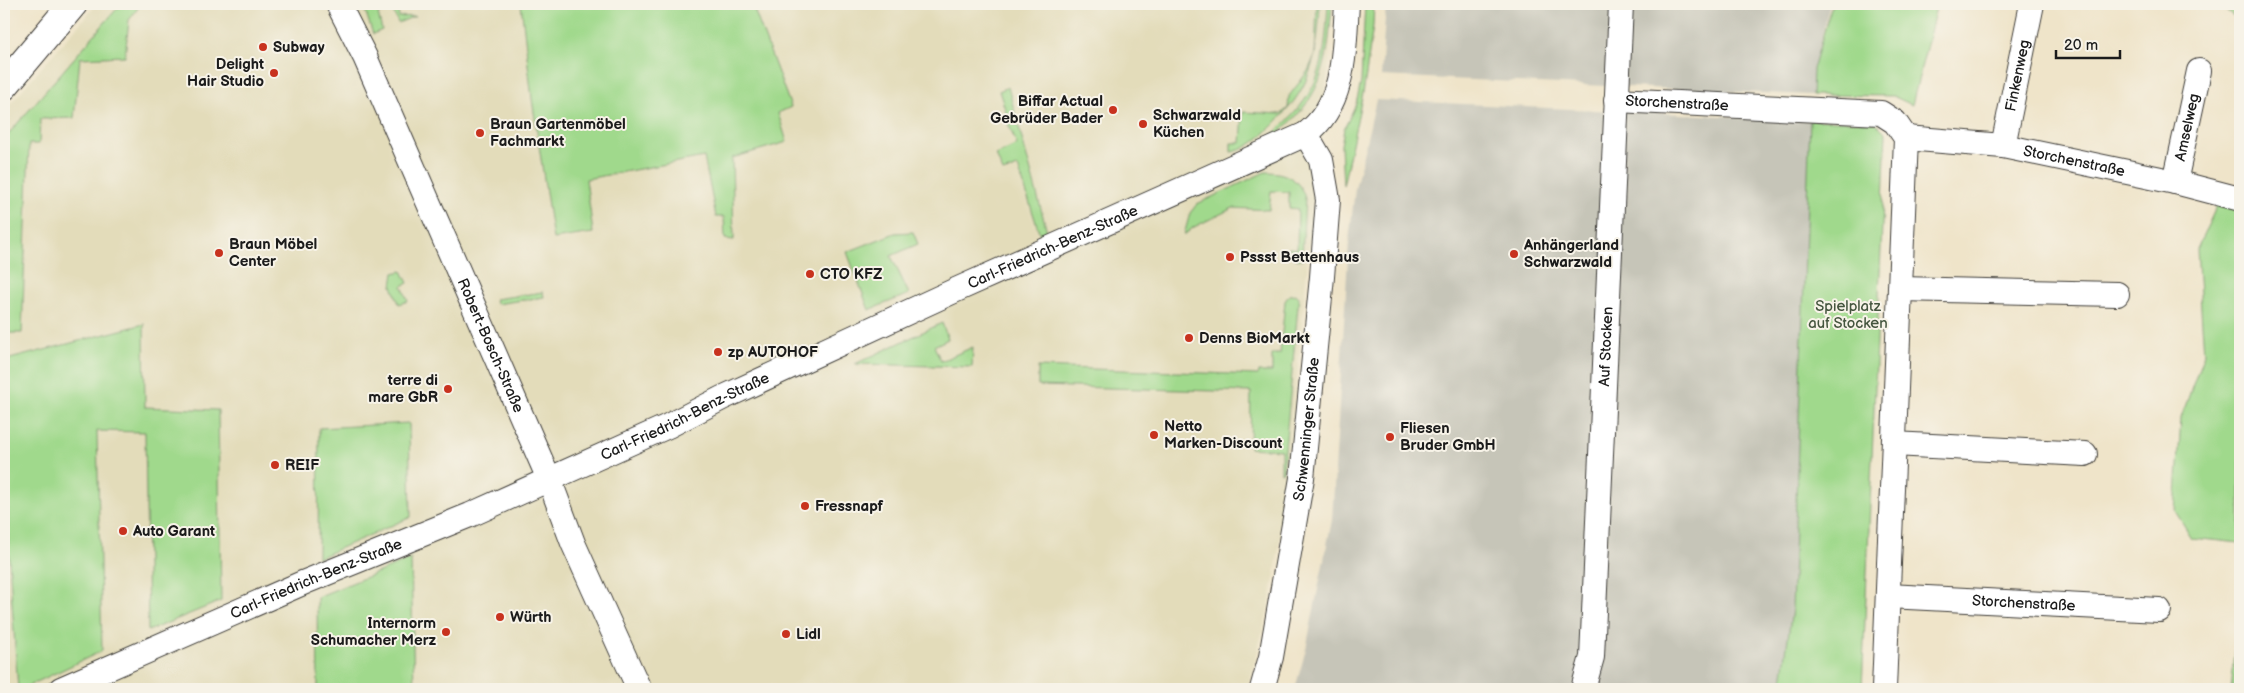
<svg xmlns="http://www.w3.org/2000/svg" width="2244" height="693" font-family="'Balsamiq Sans',sans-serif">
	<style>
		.built { fill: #e3dcba }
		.industrial { fill: #c6c5b8 }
		.green { fill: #a0d98c; stroke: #5e7a54 }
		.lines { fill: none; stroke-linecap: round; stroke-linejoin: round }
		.minor-casing { stroke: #3c3a36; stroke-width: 26 }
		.major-casing { stroke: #3c3a36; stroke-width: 30 }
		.minor { stroke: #fff; stroke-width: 24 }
		.major { stroke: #fff; stroke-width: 28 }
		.poi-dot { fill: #c8321e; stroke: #f7f3e8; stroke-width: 2 }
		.labels { text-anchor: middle; stroke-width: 4; stroke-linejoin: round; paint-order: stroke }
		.poi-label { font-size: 15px; font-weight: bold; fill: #1c1c1c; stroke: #f7f3e8; text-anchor: start }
		.street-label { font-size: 15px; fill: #1c1c1c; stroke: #f7f3e8 }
		.park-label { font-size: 15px; fill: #44553e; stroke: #f7f3e8 }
	</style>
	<rect width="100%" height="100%" fill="#f7f3e8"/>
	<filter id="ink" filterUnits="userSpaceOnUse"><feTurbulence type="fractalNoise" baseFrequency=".02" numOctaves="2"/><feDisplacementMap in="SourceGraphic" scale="10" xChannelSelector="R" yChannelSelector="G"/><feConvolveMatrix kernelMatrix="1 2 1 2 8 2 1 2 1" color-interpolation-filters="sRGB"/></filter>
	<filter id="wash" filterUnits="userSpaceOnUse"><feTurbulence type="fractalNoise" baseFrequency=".0096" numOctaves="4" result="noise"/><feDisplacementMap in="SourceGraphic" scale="20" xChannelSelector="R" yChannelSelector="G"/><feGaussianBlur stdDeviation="1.12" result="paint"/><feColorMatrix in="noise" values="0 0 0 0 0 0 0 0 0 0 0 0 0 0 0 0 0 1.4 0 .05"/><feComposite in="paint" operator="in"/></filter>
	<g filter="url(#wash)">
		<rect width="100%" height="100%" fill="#efe4c9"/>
		<path class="built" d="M 97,4 L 1331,4 L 1330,50 L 1313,199 L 1285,507 L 1271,597 L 1248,689 L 4,689 L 4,111 Z"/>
		<path class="industrial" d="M 1386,4 L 1830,4 L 1813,69 L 1812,95 L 1381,76 Z
			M 1376,100 L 1810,120 L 1792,609 L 1781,689 L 1295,689 L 1306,649 L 1332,520 L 1349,241 L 1355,189 Z"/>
		<path class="green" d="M 121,4 L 141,4 L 129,20 L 125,56 L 80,58 L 74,118 L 40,119 L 39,144 L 29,144 L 22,333 L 4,333 L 4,139 Z
			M 363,4 L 397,4 L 399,17 L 415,16 L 398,23 L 392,9 L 378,14 L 382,30 L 373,34 Z
			M 521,4 L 752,4 L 791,107 L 778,113 L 787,142 L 732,158 L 734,240 L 725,239 L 724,217 L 716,217 L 704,157 L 586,179 L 593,233 L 553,239 L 532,99 Z
			M 1317,4 L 1320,4 C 1317,63 1311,89 1267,131 C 1257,140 1244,151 1231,152 L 1231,143 L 1241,143 L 1243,112 L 1281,114 L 1288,108 L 1289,96 L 1308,71 L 1315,55 Z
			M 1328,4 L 1332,4 C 1327,70 1323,98 1269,141 L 1268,139 C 1320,92 1324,73 1328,4 Z
			M 1365,4 L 1374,4 L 1373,26 L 1364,88 L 1343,186 L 1341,145 L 1344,129 L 1356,104 L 1361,82 Z
			M 1832,4 L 1937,4 L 1912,105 L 1893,96 L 1812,95 L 1813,69 Z
			M 2218,4 L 2240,4 L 2240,21 Z
			M 1008,87 L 1048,235 L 1041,238 L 1018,167 L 1003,172 L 996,155 L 1017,145 L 1005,116 L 1007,115 L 999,91 Z
			M 1810,120 L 1875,122 L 1886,133 L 1862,689 L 1781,689 L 1792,609 Z
			M 1265,172 C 1285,172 1299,178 1305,198 L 1302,260 L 1296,259 L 1289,252 L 1289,248 L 1297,249 L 1298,209 L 1289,208 L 1289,192 L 1271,191 L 1269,210 L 1233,208 L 1194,227 L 1184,235 L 1190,213 L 1197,204 Z
			M 2219,201 L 2240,205 L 2240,543 L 2192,538 L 2175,511 L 2181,418 L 2204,354 L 2197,249 Z
			M 913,232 L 918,244 L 891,256 L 909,294 L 869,310 L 847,252 L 895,233 Z
			M 402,271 L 408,283 L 402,286 L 408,301 L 399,304 L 392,286 L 394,273 Z
			M 543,292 L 544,297 L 496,304 L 495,299 Z
			M 1296,294 L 1299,297 L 1298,306 L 1283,472 L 1281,473 L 1281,450 L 1250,448 L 1251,392 L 1038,386 L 1038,367 L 1258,375 L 1259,372 L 1272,372 L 1272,354 L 1280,354 L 1285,301 L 1289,295 Z
			M 942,323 L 948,339 L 934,346 L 941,361 L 973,347 L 972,367 L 855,364 Z
			M 144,324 L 145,407 L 218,410 L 221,601 L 148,631 L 145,432 L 97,431 L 102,651 L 22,689 L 18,689 L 8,545 L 6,360 Z
			M 409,423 L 411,517 L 318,558 L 319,428 Z
			M 411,559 L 414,689 L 318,689 L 317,597 Z
			M 2240,608 L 2240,689 L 2231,689 Z"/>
	</g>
	<g filter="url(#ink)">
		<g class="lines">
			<defs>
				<g id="minor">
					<path id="s1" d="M 338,4 L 365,57 L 549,479 L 573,543 L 639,689"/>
					<path id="s2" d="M 1616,100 L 1881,113 L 1895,122 L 1906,138 L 1884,689"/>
					<path id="s3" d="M 1906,138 L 2003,146 L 2175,182 L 2240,199"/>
					<path id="s4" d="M 2003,146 L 2032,4"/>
					<path id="s5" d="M 2175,182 L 2199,71"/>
					<path d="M 1900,289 L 2117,294"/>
					<path d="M 1894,444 L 2085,454"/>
					<path id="s6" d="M 1888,596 L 2159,610"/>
					<path id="s7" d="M 61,689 L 305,582 L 470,515 L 668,426 L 722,398 L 956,290 L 1306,134 C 1346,104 1344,49 1347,4"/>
					<path id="s8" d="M 1262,689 L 1271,657 L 1302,478 L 1322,277 L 1328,200 L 1321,160 L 1306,134"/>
					<path id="s9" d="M 1583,689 L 1592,657 L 1621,4"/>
				</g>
				<path id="major" d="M 4,86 L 73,4"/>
			</defs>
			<use href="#minor" class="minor-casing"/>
			<use href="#major" class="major-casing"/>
			<use href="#minor" class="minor"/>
			<use href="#major" class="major"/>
		</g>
	</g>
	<g class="poi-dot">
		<circle cx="263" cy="47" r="5"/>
		<circle cx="274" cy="73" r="5"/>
		<circle cx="1113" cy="110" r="5"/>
		<circle cx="1143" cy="124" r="5"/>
		<circle cx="480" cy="133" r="5"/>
		<circle cx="219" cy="253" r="5"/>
		<circle cx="1514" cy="254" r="5"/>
		<circle cx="1230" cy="257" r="5"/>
		<circle cx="810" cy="274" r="5"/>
		<circle cx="1189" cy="338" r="5"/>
		<circle cx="718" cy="352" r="5"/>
		<circle cx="448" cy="389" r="5"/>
		<circle cx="1154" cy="435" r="5"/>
		<circle cx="1390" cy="437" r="5"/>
		<circle cx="275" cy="465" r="5"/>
		<circle cx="805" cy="506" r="5"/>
		<circle cx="123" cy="531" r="5"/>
		<circle cx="500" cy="617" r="5"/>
		<circle cx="446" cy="632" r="5"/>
		<circle cx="786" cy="634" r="5"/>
	</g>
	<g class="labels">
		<g class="poi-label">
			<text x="273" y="52">Subway</text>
			<text x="264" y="69" text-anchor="end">Delight<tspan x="264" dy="17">Hair Studio</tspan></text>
			<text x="1103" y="106" text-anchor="end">Biffar Actual<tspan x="1103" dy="17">Gebrüder Bader</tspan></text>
			<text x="1153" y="120">Schwarzwald<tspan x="1153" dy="17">Küchen</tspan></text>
			<text x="490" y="129">Braun Gartenmöbel<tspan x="490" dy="17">Fachmarkt</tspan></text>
			<text x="229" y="249">Braun Möbel<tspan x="229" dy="17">Center</tspan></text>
			<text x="1524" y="250">Anhängerland<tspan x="1524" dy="17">Schwarzwald</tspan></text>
			<text x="1240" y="262">Pssst Bettenhaus</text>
			<text x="820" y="279">CTO KFZ</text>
			<text x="1199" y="343">Denns BioMarkt</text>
			<text x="728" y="357">zp AUTOHOF</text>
			<text x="438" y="385" text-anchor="end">terre di<tspan x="438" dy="17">mare GbR</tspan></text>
			<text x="1164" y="431">Netto<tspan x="1164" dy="17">Marken-Discount</tspan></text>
			<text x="1400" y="433">Fliesen<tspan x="1400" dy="17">Bruder GmbH</tspan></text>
			<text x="285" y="470">REIF</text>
			<text x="815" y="511">Fressnapf</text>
			<text x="133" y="536">Auto Garant</text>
			<text x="510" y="622">Würth</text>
			<text x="436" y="628" text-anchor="end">Internorm<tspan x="436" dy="17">Schumacher Merz</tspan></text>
			<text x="796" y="639">Lidl</text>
		</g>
		<g class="street-label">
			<text dy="5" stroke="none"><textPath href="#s4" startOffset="72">Finkenweg</textPath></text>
			<text dy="5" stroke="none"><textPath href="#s2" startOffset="61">Storchenstraße</textPath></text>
			<text dy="5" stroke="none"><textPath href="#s5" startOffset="56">Amselweg</textPath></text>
			<text dy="5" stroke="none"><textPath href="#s3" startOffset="170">Storchenstraße</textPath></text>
			<text dy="5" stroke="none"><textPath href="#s7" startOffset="1086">Carl-Friedrich-Benz-Straße</textPath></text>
			<text dy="5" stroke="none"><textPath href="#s1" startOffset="374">Robert-Bosch-Straße</textPath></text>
			<text dy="5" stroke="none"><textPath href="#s9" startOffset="344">Auf Stocken</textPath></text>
			<text dy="5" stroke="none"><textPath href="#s7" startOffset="681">Carl-Friedrich-Benz-Straße</textPath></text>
			<text dy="5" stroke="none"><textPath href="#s8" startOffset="264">Schwenninger Straße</textPath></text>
			<text dy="5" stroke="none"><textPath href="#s7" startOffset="278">Carl-Friedrich-Benz-Straße</textPath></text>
			<text dy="5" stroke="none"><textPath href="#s6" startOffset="136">Storchenstraße</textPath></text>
		</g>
		<g class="park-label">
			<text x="1848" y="311">Spielplatz<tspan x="1848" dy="17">auf Stocken</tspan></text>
		</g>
	</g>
	<rect width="2244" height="693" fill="none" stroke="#f7f3e8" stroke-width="20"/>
	<path d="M2056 50v8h64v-8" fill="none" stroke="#1c1c1c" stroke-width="2.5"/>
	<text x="2064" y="50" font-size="15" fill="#1c1c1c" stroke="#f7f3e8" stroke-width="4" paint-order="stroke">20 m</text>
</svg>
